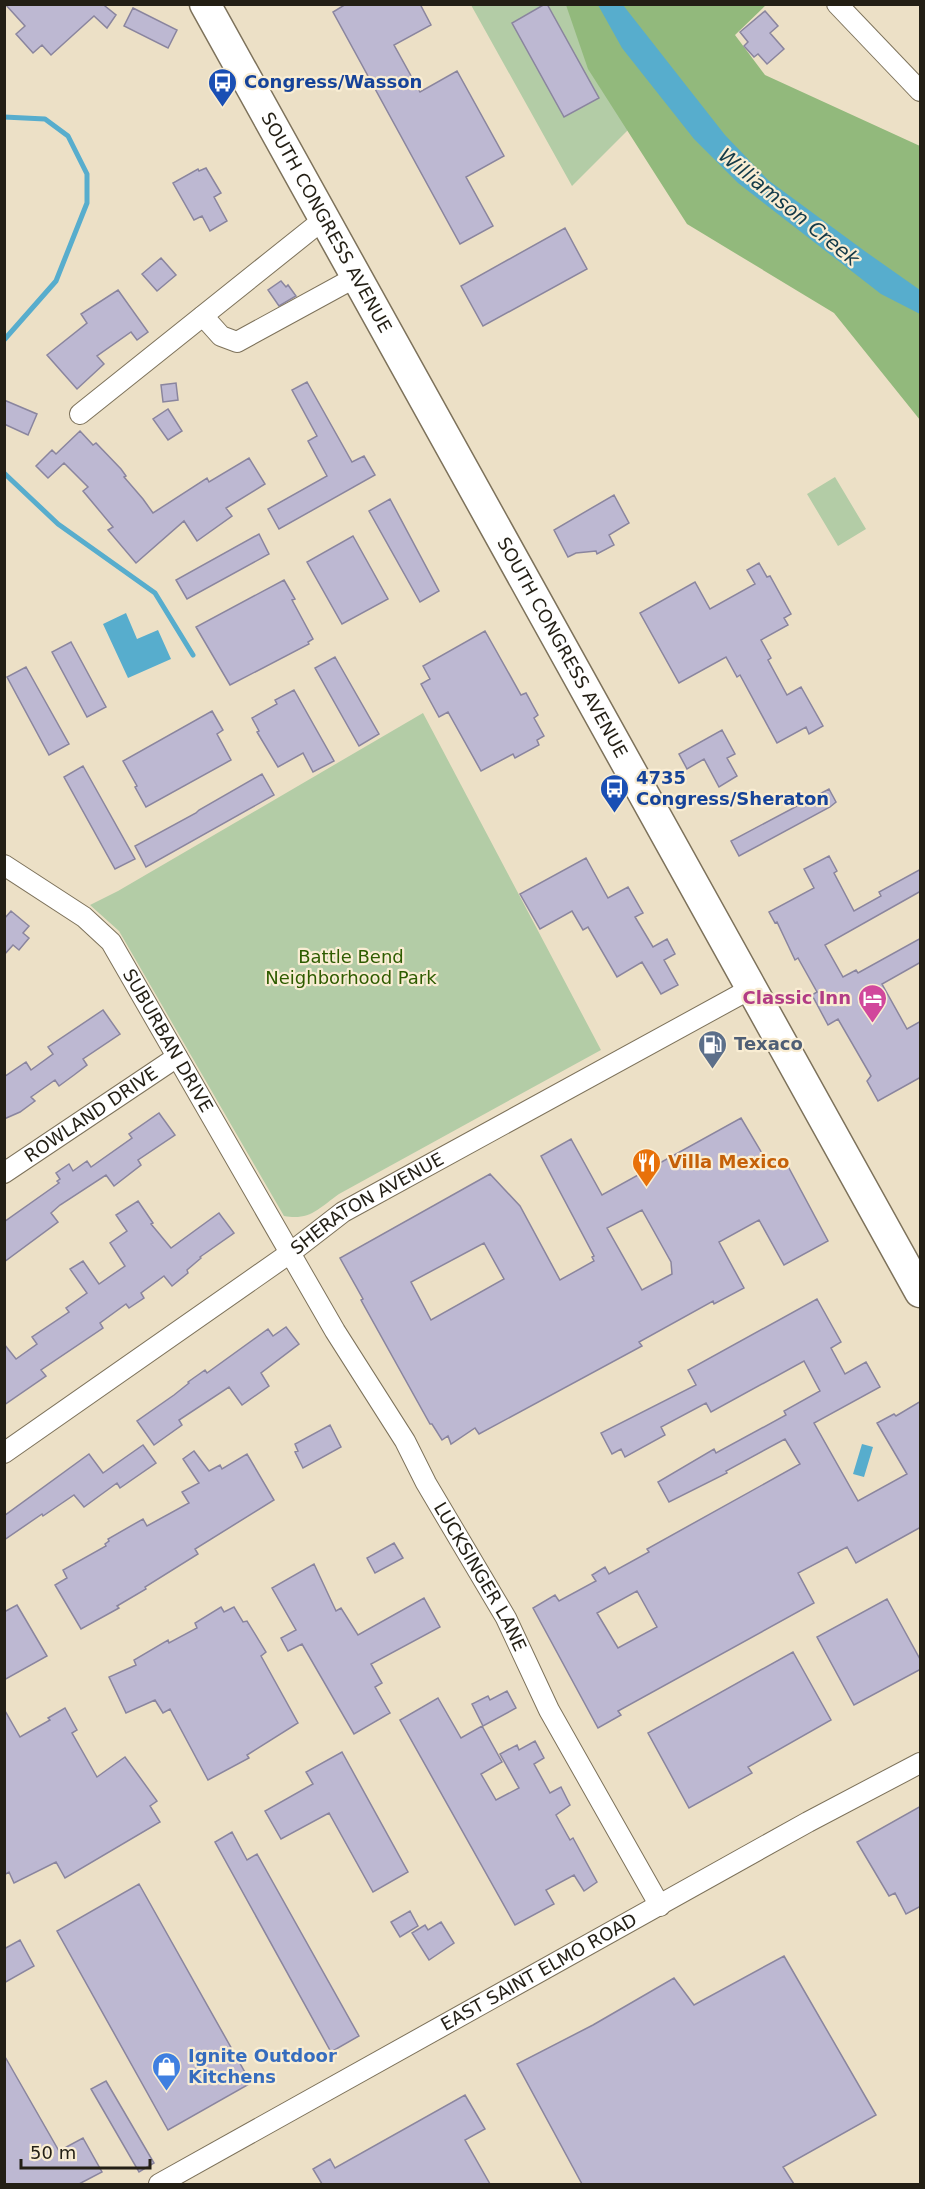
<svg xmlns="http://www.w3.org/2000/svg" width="925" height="2189" font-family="'DejaVu Sans',sans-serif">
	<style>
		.green { fill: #b3cca6 }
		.forest { fill: #92b97c }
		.water { fill: #57adcd }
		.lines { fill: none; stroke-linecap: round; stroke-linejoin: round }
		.stream { stroke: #57adcd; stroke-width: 5 }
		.building { fill: #bdb8d2; stroke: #8a859e; stroke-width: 1.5; fill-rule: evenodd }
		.street-casing { stroke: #7d725b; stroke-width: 22 }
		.primary-casing { stroke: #7d725b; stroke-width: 33 }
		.street { stroke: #fff; stroke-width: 20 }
		.primary { stroke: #fff; stroke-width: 30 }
		.labels { text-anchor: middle; stroke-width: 4.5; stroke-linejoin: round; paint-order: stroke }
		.transit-label { font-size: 18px; font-weight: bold; fill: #164399; stroke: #f9edd3; text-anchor: start }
		.street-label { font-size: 18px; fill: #231f15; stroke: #f9edd3 }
		.park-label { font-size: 18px; fill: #2e5c00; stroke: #f9edd3 }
		.hotel-label { font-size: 18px; font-weight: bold; fill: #b23c85; stroke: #f9edd3; text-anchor: end }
		.service-label { font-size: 18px; font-weight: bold; fill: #4e5e75; stroke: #f9edd3; text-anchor: start }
		.food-label { font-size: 18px; font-weight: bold; fill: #c56008; stroke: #f9edd3; text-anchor: start }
		.shop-label { font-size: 18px; font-weight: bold; fill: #366cbe; stroke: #f9edd3; text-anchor: start }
		.water-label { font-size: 20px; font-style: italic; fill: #133a48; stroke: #f9edd3 }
	</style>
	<rect width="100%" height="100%" fill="#ece0c6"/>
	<path class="green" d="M 471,5 L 577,5 L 632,126 L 572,186 Z
		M 835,477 L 866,529 L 838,546 L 807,494 Z
		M 423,713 L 601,1050 L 339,1194 C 319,1208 310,1221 284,1216 L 119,931 L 90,905 L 118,891 Z"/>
	<path class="forest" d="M 566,5 L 766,5 L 735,35 L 765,75 L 920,146 L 920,420 L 834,313 L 687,224 L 588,69 Z"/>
	<path class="water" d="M 598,5 L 623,5 L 725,135 L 768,180 L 866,252 L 920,290 L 920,314 L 881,294 L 738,183 L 694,139 L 622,48 Z
		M 126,613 L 137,639 L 158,630 L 171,659 L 128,678 L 103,624 Z
		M 862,1444 L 873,1447 L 864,1477 L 853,1474 Z"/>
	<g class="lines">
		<path class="stream" d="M 4,117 L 45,119 L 68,136 L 87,174 L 87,203 L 56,281 L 4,340
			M 4,473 L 58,524 L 155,593 L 193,655"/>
	</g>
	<path class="building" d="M 5,4 L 107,4 L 105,6 L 116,15 L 107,28 L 94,16 L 51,55 L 42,45 L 33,53 L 16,34 L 25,26 Z
		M 346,4 L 420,4 L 431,25 L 394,45 L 420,92 L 457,71 L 504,156 L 466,177 L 493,226 L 460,244 L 333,12 Z
		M 545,4 L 547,4 L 599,98 L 564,117 L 512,23 Z
		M 133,8 L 177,30 L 168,48 L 124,26 Z
		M 765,11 L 778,26 L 770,33 L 784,49 L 767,64 L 758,54 L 754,57 L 744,46 L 748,42 L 740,32 Z
		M 206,168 L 221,193 L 214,197 L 227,221 L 210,231 L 202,216 L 194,220 L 173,183 L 198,169 L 199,171 Z
		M 565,228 L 587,269 L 483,326 L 461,286 Z
		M 161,258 L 176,275 L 157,291 L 142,274 Z
		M 281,281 L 286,287 L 288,285 L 296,296 L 279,306 L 268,290 Z
		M 118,290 L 148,332 L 137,340 L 131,332 L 97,356 L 104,364 L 77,389 L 47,355 L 87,323 L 81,314 Z
		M 307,382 L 352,462 L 364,456 L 375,475 L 279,529 L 268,509 L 327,476 L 308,441 L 317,436 L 292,390 Z
		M 176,383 L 178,400 L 163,402 L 161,385 Z
		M 4,400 L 37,414 L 28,435 L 4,424 Z
		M 168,409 L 182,431 L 168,440 L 153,419 Z
		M 80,431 L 93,445 L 96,443 L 121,469 L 126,476 L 124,477 L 143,499 L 153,513 L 207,478 L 209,482 L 249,458 L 265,484 L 226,508 L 232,516 L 197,541 L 184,521 L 136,563 L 108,530 L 113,527 L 83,491 L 88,487 L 64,463 L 48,478 L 36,466 L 52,450 L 56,454 Z
		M 614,495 L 629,523 L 609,535 L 614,545 L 597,554 L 596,551 L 576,553 L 568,557 L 554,530 Z
		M 390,499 L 439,591 L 420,602 L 369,511 Z
		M 259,534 L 269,554 L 187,599 L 176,580 Z
		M 353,536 L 388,599 L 342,624 L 307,562 Z
		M 759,563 L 767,577 L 770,576 L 791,614 L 784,618 L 788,625 L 761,640 L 771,658 L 768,660 L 787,695 L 801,687 L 823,726 L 809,734 L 806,727 L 777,743 L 740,675 L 737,677 L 726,657 L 679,683 L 640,613 L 695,582 L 710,609 L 755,584 L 747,570 Z
		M 284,580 L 295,599 L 292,600 L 313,639 L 308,642 L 309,644 L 230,685 L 196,627 Z
		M 485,631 L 521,695 L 526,693 L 538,715 L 534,718 L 544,736 L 537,740 L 539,745 L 515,758 L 513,754 L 481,771 L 448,712 L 439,717 L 421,684 L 430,679 L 423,666 Z
		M 71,642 L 106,707 L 87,717 L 52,652 Z
		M 335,657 L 379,734 L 359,746 L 315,668 Z
		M 26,667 L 69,744 L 49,755 L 7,677 Z
		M 294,690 L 334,761 L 313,772 L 303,753 L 278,767 L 257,732 L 259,731 L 252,718 L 277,704 L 275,700 Z
		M 212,711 L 223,730 L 217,734 L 231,760 L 146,807 L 135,787 L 137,786 L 123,761 Z
		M 722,730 L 735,754 L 727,758 L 737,776 L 719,787 L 704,759 L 687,769 L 679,754 Z
		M 83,766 L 135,859 L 115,869 L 64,777 Z
		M 262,774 L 274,795 L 146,867 L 135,846 L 196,813 L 199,810 Z
		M 829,789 L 836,802 L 830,807 L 739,856 L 731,841 Z
		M 829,856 L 837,871 L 834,873 L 854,911 L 881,896 L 879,892 L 921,869 L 921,891 L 825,945 L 843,977 L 856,970 L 858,973 L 921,938 L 921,962 L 882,984 L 907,1029 L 921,1021 L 921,1077 L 878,1101 L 867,1081 L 871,1076 L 838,1019 L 828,1025 L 812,995 L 817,992 L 798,958 L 795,960 L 777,922 L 775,923 L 769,912 L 814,888 L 804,869 Z
		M 586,858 L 608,898 L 628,887 L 643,913 L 635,917 L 653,947 L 667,939 L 675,954 L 664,960 L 678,985 L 661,994 L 642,962 L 617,977 L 588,927 L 583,930 L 572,911 L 540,929 L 520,894 Z
		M 11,911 L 29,926 L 23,933 L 29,938 L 19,950 L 13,945 L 4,955 L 4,919 Z
		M 103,1010 L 120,1034 L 83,1059 L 87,1065 L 74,1075 L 59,1086 L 55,1080 L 31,1097 L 35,1101 L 20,1112 L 4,1119 L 4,1077 L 26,1062 L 31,1070 L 53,1054 L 48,1047 Z
		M 159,1113 L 175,1135 L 138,1160 L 141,1165 L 114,1186 L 106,1175 L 60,1205 L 51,1213 L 58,1222 L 4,1262 L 4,1222 L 59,1183 L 57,1181 L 60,1179 L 56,1173 L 69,1164 L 73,1171 L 87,1161 L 91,1167 L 132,1138 L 129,1134 Z
		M 741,1118 L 769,1165 L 783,1157 L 828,1241 L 784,1265 L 759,1220 L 719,1242 L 744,1288 L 714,1304 L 713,1301 L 639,1342 L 642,1346 L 479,1434 L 475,1428 L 451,1444 L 448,1436 L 442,1440 L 432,1424 L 430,1424 L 361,1300 L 363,1299 L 340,1258 L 490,1174 L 520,1206 L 560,1280 L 594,1261 L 592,1257 L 594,1256 L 541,1156 L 571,1139 L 602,1195 ZM 642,1210 L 671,1262 L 672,1274 L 642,1290 L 607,1228 ZM 484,1243 L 504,1279 L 431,1320 L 411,1282 Z
		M 138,1201 L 153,1223 L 151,1224 L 171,1248 L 219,1213 L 234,1233 L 200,1257 L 201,1258 L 187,1270 L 188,1273 L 172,1286 L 164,1276 L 141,1293 L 144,1298 L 129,1308 L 126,1304 L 100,1323 L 103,1328 L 41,1370 L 46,1376 L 4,1405 L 4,1344 L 16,1359 L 37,1344 L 32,1337 L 69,1312 L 66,1308 L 87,1293 L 70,1269 L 83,1261 L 99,1284 L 125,1266 L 110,1243 L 127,1231 L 116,1215 Z
		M 817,1299 L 841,1342 L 831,1348 L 845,1374 L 866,1362 L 880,1387 L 814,1423 L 858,1501 L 907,1474 L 877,1423 L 894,1414 L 896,1416 L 921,1401 L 921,1527 L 856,1563 L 847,1547 L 798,1573 L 814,1603 L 618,1711 L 621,1715 L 598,1728 L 533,1608 L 555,1595 L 559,1601 L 596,1581 L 592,1575 L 605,1567 L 609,1574 L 649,1552 L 647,1549 L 800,1464 L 785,1439 L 726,1471 L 727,1473 L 669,1502 L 658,1482 L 714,1449 L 716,1453 L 786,1415 L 784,1411 L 820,1391 L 804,1361 L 711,1412 L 706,1403 L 661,1427 L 665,1435 L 625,1457 L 621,1449 L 612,1454 L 601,1433 L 696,1385 L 688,1370 ZM 637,1591 L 657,1627 L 618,1648 L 597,1613 Z
		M 286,1327 L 299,1344 L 261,1373 L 269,1386 L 242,1405 L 229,1387 L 179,1420 L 182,1425 L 154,1445 L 137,1421 L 174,1395 L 189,1383 L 188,1382 L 205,1370 L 207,1373 L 268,1329 L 273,1336 Z
		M 330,1425 L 341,1447 L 303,1468 L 295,1452 L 298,1451 L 295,1444 Z
		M 143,1445 L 156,1463 L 120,1488 L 117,1483 L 84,1507 L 74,1495 L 43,1516 L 42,1514 L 4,1540 L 4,1516 L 89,1454 L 103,1473 Z
		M 194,1451 L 209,1471 L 220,1465 L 222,1469 L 247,1454 L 274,1500 L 195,1549 L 198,1554 L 145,1587 L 146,1589 L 117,1606 L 119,1608 L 81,1629 L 55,1585 L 67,1578 L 63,1570 L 106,1546 L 105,1544 L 109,1541 L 108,1539 L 143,1519 L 147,1526 L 189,1503 L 182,1492 L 199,1483 L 183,1459 Z
		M 394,1543 L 403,1558 L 375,1573 L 367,1558 Z
		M 314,1564 L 336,1611 L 341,1608 L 358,1635 L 424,1598 L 440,1627 L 371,1664 L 382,1683 L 375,1687 L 390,1713 L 354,1734 L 302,1644 L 288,1651 L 281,1638 L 296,1630 L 272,1588 Z
		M 887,1599 L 921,1661 L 921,1669 L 854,1705 L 817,1637 Z
		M 17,1605 L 47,1656 L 4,1680 L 4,1612 Z
		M 221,1607 L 224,1612 L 234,1607 L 243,1622 L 247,1621 L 266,1652 L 261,1656 L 298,1723 L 247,1755 L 249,1758 L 208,1780 L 170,1709 L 163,1713 L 155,1700 L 126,1713 L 109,1677 L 136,1665 L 134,1660 L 168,1640 L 169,1643 L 197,1628 L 195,1623 Z
		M 793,1652 L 831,1720 L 748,1767 L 752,1773 L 689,1808 L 648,1733 Z
		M 507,1691 L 516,1708 L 483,1726 L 472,1704 L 488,1696 L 490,1700 Z
		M 438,1698 L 461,1738 L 482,1726 L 502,1762 L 481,1774 L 496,1800 L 519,1788 L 500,1754 L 517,1745 L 519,1750 L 535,1741 L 544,1758 L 534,1764 L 550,1793 L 561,1787 L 570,1805 L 556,1815 L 570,1840 L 573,1838 L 597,1882 L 584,1891 L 574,1875 L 546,1890 L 554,1904 L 515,1925 L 400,1720 Z
		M 65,1708 L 77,1730 L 72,1733 L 97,1777 L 125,1757 L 157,1801 L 150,1806 L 160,1822 L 65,1878 L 56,1862 L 14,1883 L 9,1872 L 4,1875 L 4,1709 L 20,1737 L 50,1720 L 48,1718 Z
		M 342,1752 L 408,1872 L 373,1892 L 329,1813 L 281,1839 L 265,1811 L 313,1784 L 306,1772 Z
		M 921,1806 L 921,1906 L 906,1914 L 895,1893 L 889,1896 L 857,1842 Z
		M 232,1832 L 247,1860 L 257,1854 L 359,2036 L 331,2052 L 215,1842 Z
		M 139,1884 L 251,2083 L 168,2130 L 57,1931 Z
		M 410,1911 L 418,1926 L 400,1937 L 391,1922 Z
		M 441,1922 L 454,1943 L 429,1960 L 412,1933 L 425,1925 L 428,1930 Z
		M 20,1940 L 34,1966 L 4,1983 L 4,1949 Z
		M 784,1956 L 876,2115 L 783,2167 L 794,2184 L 582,2184 L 517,2064 L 593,2025 L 674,1978 L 694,2005 Z
		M 4,2055 L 59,2151 L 83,2138 L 102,2172 L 79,2184 L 4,2184 Z
		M 106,2081 L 154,2163 L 139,2172 L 91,2089 Z
		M 465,2095 L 485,2129 L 465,2140 L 490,2184 L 322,2184 L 313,2169 L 330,2159 L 335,2168 Z"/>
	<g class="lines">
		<defs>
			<g id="street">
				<path d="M 837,4 L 920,91"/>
				<path d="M 203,316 L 221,336 L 237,342 L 356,277"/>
				<path d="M 80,414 L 324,219"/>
				<path id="s1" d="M 4,865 L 84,917 L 111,942 L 335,1331 L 405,1441 L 426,1483 L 506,1618 L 549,1710 L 660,1906"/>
				<path id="s2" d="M 4,1173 L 177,1057"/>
				<path id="s3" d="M 4,1453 L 290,1253 L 343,1212 L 752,988"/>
				<path id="s4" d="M 159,2184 L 808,1822 L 920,1763"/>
			</g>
			<g id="primary">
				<path id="s5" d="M 205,4 L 920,1292"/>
			</g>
		</defs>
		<use href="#street" class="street-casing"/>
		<use href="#primary" class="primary-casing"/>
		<use href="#street" class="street"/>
		<use href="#primary" class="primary"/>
	</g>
	<defs>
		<symbol id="bus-pin" viewBox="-11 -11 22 30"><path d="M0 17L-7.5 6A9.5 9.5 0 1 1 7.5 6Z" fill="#1a4fb4" stroke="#f9edd3"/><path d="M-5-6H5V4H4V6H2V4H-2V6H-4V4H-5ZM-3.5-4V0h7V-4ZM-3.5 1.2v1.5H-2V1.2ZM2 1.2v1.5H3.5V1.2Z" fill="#fff"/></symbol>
		<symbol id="hotel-pin" viewBox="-11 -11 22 30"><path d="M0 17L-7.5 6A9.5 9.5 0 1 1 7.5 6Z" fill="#d1479c" stroke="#f9edd3"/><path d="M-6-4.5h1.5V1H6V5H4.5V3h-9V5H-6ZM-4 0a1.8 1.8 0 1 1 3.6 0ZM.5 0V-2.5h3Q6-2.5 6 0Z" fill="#fff"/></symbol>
		<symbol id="fuel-pin" viewBox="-11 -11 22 30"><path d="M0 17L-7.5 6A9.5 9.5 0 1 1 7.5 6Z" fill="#5c6f8a" stroke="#f9edd3"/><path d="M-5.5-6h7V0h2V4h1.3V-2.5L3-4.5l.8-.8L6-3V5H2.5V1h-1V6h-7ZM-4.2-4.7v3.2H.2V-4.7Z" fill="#fff"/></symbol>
		<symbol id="restaurant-pin" viewBox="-11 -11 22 30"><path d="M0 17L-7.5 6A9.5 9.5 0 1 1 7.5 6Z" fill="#e8710a" stroke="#f9edd3"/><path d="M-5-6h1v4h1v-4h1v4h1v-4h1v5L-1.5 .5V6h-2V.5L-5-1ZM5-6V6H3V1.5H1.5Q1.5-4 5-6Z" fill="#fff"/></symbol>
		<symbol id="shop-pin" viewBox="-11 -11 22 30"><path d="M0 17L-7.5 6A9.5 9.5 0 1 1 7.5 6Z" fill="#3f7fe0" stroke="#f9edd3"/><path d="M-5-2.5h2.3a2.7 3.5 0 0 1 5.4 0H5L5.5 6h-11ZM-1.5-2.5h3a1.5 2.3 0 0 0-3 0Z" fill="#fff"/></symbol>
	</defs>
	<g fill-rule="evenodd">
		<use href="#bus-pin" x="206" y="66" width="33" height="45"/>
		<use href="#bus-pin" x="598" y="772" width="33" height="45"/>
		<use href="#hotel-pin" x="856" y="982" width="33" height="45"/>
		<use href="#fuel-pin" x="696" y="1028" width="33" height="45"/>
		<use href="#restaurant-pin" x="630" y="1146" width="33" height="45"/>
		<use href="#shop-pin" x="150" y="2050" width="33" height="45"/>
	</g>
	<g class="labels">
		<g class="transit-label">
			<text x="244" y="88">Congress/Wasson</text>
			<text x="636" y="784">4735<tspan x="636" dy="21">Congress/Sheraton</tspan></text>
		</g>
		<g class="street-label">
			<text dy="6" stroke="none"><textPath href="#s5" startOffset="250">SOUTH CONGRESS AVENUE</textPath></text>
			<text dy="6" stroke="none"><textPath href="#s5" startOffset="736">SOUTH CONGRESS AVENUE</textPath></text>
			<text dy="6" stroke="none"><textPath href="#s1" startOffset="246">SUBURBAN DRIVE</textPath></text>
			<text dy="6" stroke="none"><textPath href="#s2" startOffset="105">ROWLAND DRIVE</textPath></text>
			<text dy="6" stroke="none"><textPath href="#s3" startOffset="441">SHERATON AVENUE</textPath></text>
			<text dy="6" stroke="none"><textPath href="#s1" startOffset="867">LUCKSINGER LANE</textPath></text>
			<text dy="6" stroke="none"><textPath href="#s4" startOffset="435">EAST SAINT ELMO ROAD</textPath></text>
		</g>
		<g class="park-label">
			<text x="351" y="963">Battle Bend<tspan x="351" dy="21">Neighborhood Park</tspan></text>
		</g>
		<g class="hotel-label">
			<text x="851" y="1004">Classic Inn</text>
		</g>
		<g class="service-label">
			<text x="734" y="1050">Texaco</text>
		</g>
		<g class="food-label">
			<text x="668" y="1168">Villa Mexico</text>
		</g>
		<g class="shop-label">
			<text x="188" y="2062">Ignite Outdoor<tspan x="188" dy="21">Kitchens</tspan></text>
		</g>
		<g class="water-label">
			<text transform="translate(789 207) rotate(39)" y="7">Williamson Creek</text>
		</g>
	</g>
	<rect width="925" height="2189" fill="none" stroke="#231f15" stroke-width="12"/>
	<path d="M21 2159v9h129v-9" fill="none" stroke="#231f15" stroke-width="3"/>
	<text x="30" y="2159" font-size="18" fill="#231f15" stroke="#f9edd3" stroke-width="4.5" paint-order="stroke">50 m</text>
</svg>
